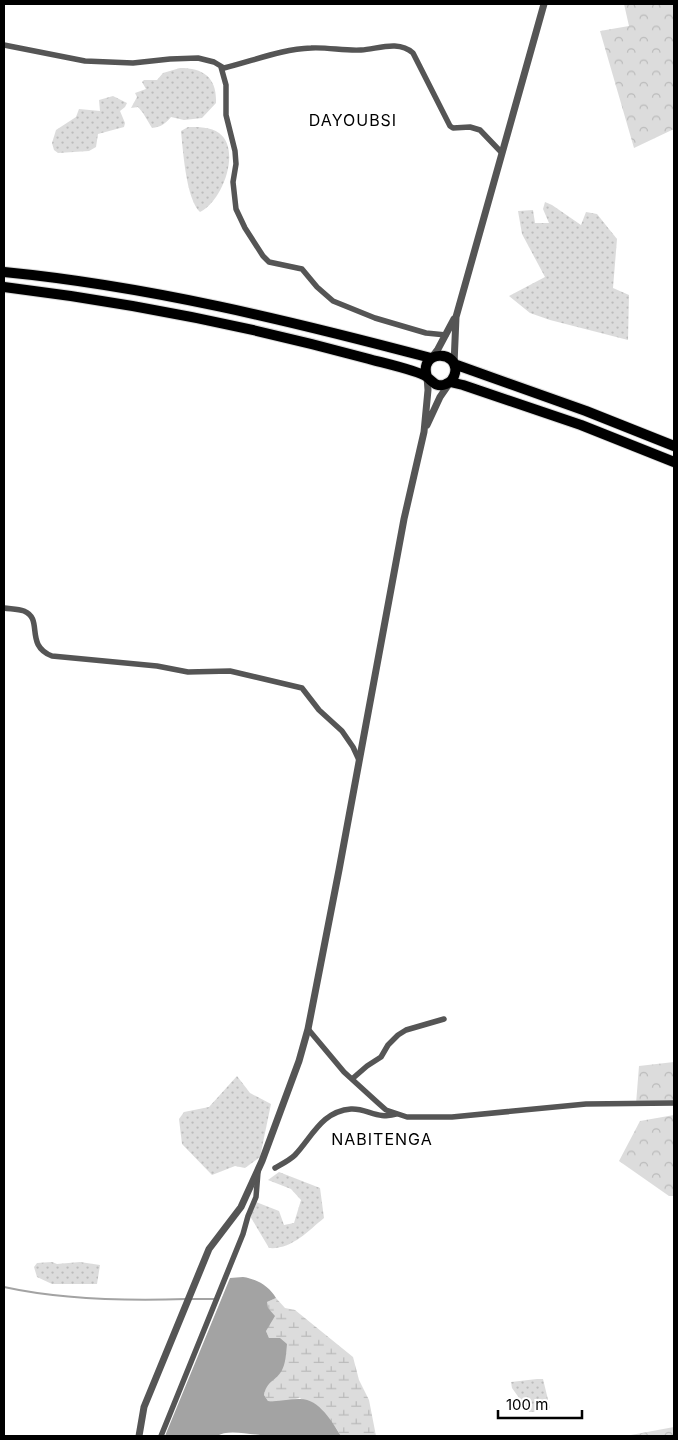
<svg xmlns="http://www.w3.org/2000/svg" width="678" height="1440" font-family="Inter,sans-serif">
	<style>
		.grass { fill: url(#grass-dots) }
		.forest { fill: url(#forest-crowns) }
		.wetland { fill: url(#wetland-marsh) }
		.water { fill: #a3a3a3 }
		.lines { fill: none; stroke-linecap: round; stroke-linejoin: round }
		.stream { stroke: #a3a3a3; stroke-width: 2 }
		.trunk-casing { stroke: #dbdbdb; stroke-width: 12 }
		.minor { stroke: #555; stroke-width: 5.5 }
		.tertiary { stroke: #555; stroke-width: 7 }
		.trunk { stroke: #000; stroke-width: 10 }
		.labels { text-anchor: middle; stroke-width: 4.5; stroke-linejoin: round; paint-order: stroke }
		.quarter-label { font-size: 16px; letter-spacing: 1px; fill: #000; stroke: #fff }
	</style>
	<defs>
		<pattern id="grass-dots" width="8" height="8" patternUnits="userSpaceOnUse" patternTransform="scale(1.25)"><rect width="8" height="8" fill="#dcdcdc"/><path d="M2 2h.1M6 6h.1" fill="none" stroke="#bbb" stroke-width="1.8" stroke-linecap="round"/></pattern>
		<pattern id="forest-crowns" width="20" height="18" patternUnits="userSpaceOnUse" patternTransform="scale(1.25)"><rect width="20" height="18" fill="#dcdcdc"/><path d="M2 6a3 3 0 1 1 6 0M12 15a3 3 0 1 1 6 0" fill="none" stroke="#bbb"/></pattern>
		<pattern id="wetland-marsh" width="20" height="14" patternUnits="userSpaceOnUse" patternTransform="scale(1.25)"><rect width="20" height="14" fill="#dcdcdc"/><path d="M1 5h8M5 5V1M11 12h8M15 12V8" fill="none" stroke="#bbb"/></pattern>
	</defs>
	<rect width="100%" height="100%" fill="#fff"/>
	<path class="grass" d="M 180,68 C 204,68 217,78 216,103 L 202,118 L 184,120 L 171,117 C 165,124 161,127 152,128 L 143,113 L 138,107 L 131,108 L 137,97 L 135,93 L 146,89 L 142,82 L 144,80 L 157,80 L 163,73 Z
		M 113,96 L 127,103 L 125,107 L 120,111 L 125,123 L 124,127 L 98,134 L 96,147 L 89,151 L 58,153 L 54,150 L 52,143 L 56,130 L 76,117 L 79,109 L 100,111 L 99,100 Z
		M 188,127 C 198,127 211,127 219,133 C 242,150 222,202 200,212 C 186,199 183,150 181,131 Z
		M 545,202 L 552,205 L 581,225 L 586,212 L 597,214 L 617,239 L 613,288 L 629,295 L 628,340 L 550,320 L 530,313 L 509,296 L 545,277 L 522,234 L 518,211 L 533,210 L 535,223 L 549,223 L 543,209 Z
		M 237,1076 L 250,1093 L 271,1104 L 260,1157 L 245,1168 L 235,1166 L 212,1175 L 182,1144 L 179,1119 L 184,1112 L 209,1107 Z
		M 279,1172 L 320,1188 L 324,1218 C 308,1231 291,1250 269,1248 L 250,1216 L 256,1202 L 279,1211 L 284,1225 L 294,1223 L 301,1200 L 291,1189 L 268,1180 Z
		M 52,1262 L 57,1264 L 80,1262 L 100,1265 L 97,1284 L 52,1284 L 37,1277 L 34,1267 L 37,1263 Z
		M 537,1379 L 543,1379 L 550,1408 L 541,1412 L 529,1412 L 512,1388 L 511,1382 Z"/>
	<path class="forest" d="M 624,4 L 674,4 L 674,129 L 634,148 L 600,31 L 629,26 Z
		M 674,1062 L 674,1103 L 636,1104 L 639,1066 Z
		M 674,1115 L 674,1196 L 669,1196 L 619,1161 L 640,1121 Z
		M 674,1427 L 674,1436 L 631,1435 Z"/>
	<path class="wetland" d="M 276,1298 L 285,1308 L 295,1310 L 353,1357 L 359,1380 L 369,1400 L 376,1436 L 341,1436 L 336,1428 L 300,1398 L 282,1402 L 268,1401 L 264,1395 L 266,1386 L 281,1372 L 280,1338 L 269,1338 L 266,1331 L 267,1302 Z"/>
	<path class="water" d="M 243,1277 C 257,1279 269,1286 276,1298 L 267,1302 L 268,1308 L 275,1316 L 266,1331 L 269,1338 L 280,1338 L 287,1344 C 286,1353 286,1364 281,1372 C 274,1382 267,1381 264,1395 L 268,1401 C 279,1402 289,1399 299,1399 C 319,1398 332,1422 341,1436 C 318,1436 294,1437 271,1436 C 257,1436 228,1428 217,1436 L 165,1436 L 230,1278 Z"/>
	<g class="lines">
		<path class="stream" d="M 4,1287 C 63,1300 126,1301 186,1299
			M 191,1299 L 214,1299"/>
		<defs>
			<path id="trunk" d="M 4,272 C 148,286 291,321 431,358
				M 4,287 C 127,302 249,326 369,359 C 379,362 420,371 427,377 C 433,382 437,388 446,384 C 451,382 454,378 455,373 C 460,350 418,349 427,377
				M 454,364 L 586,411 L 674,446
				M 450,382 L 463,385 L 581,425 L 674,462"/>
		</defs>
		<use href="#trunk" class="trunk-casing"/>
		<path class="minor" d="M 4,45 L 85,61 L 133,63 L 170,59 L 198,58 L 214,62 L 224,68 C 253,61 282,49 311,48 C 328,47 344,51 361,50 C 378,49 398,40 413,53 L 450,126 L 453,128 L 470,127 L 480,130 L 502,153
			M 221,67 L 226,85 L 226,115 L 235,151 L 236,164 L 233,182 L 236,209 L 245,228 L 263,256 L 269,262 L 302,269 L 317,287 L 333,301 L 375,318 L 426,333 L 446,335
			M 4,608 C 10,609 18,609 24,611 C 44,619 24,645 52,656 L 157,666 L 188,672 L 230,671 L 302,688 L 319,710 L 342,731 L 353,747 L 359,760
			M 308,1029 L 344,1072 L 377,1102 L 386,1110 L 407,1117 L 452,1117 L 586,1104 L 674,1103
			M 352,1079 L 367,1066 L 381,1057 L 388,1045 L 398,1035 L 406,1030 L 444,1019
			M 275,1168 C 282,1164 290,1160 295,1155 C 312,1137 322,1111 351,1109 C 367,1108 378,1120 397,1114
			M 161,1436 L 243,1234 L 248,1216 L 256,1197 L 258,1172"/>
		<path class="tertiary" d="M 432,357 L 438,349 L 454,319
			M 454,364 L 456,317 L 544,4
			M 427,425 L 440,397 L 449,384
			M 139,1436 L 144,1407 L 209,1249 L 241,1207 L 262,1161 L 299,1061 L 308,1029 L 339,870 L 404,519 L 424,432 L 428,390 L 427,377"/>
		<use href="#trunk" class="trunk"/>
	</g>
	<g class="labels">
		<g class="quarter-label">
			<text x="353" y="126">DAYOUBSI</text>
			<text x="382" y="1145">NABITENGA</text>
		</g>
	</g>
	<rect width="678" height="1440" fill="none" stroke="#000000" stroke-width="10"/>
	<path d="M498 1410v8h84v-8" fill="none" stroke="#000000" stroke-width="2.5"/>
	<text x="506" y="1410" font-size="15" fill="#000000" stroke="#ffffff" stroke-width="4" paint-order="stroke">100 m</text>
</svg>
